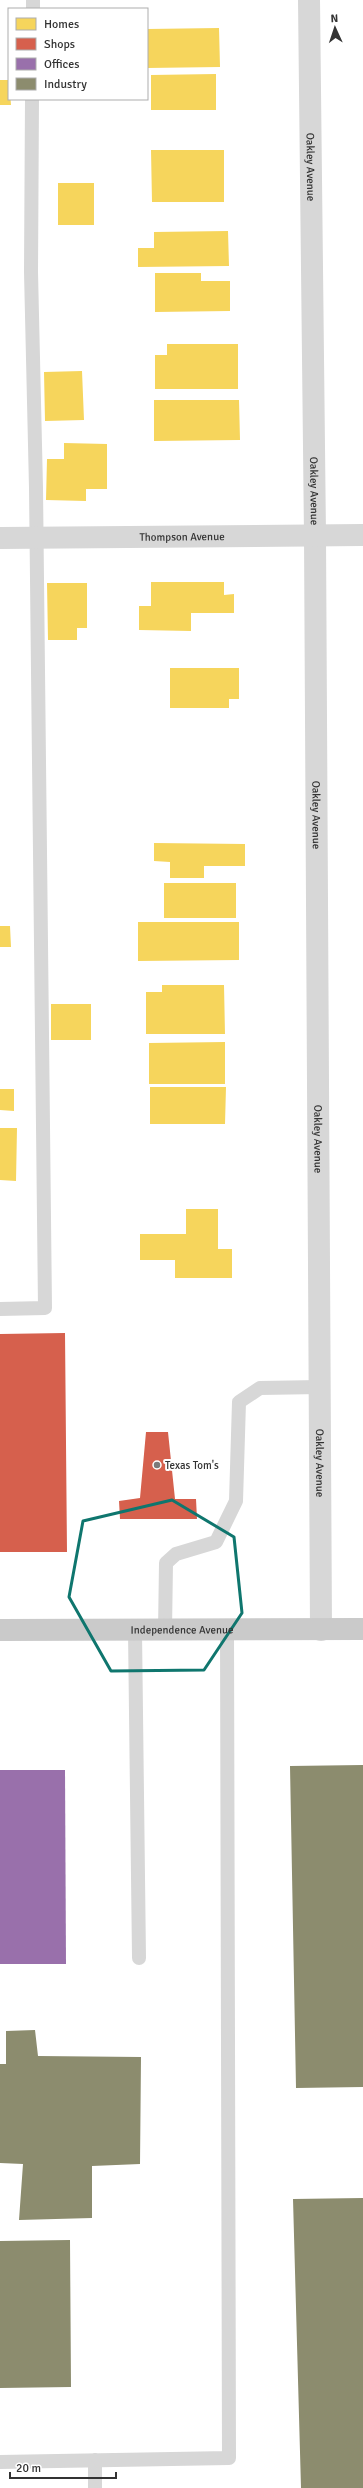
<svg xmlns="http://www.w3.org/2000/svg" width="363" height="2488" font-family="Signika,sans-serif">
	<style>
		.homes { fill: #f6d55c }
		.shops { fill: #d6604d }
		.offices { fill: #9970ab }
		.industry { fill: #8c8c6e }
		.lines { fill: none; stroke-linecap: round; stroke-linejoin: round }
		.service { stroke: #d7d7d7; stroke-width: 14 }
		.minor { stroke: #d7d7d7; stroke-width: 22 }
		.primary { stroke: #cacaca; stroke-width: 22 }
		.marked { fill: none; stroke: #0f766e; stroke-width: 3; stroke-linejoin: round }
		.poi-dot { fill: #7a7a7a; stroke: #fff; stroke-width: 1.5 }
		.labels { text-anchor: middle; stroke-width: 4; stroke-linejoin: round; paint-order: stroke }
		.street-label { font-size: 11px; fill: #333; stroke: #fff }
		.poi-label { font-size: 11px; fill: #333; stroke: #fff; text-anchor: start }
	</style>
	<rect width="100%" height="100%" fill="#fff"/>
	<path class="homes" d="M 219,28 L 220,67 L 147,68 L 147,29 Z
		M 216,74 L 216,110 L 151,110 L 151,75 Z
		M 0,80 L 9,80 L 11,105 L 0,105 Z
		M 151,150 L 224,150 L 224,202 L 152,202 Z
		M 58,183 L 94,183 L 94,225 L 58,225 Z
		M 228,231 L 229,266 L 138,267 L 138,248 L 154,248 L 154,232 Z
		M 155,273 L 201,273 L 201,281 L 230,281 L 230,311 L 155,312 Z
		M 167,344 L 238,344 L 238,389 L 155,389 L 155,355 L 167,355 Z
		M 82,371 L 84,420 L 45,421 L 44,372 Z
		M 154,400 L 239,400 L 240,440 L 154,441 Z
		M 64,443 L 107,444 L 107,489 L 86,489 L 86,501 L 46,500 L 47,459 L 64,459 Z
		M 151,582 L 224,582 L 224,595 L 234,594 L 234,613 L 191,613 L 191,631 L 139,630 L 139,606 L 151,606 Z
		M 47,583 L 87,583 L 87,628 L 77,628 L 77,640 L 48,640 Z
		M 170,668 L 239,668 L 239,699 L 229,699 L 229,708 L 170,708 Z
		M 154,843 L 245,844 L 245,866 L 204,866 L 204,878 L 170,878 L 170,862 L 154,861 Z
		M 164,883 L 236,883 L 236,918 L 164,918 Z
		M 138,922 L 239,922 L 239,960 L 138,961 Z
		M 0,926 L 10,926 L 11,947 L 0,947 Z
		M 162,985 L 224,985 L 225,1034 L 146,1034 L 146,992 L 162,992 Z
		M 51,1004 L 91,1004 L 91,1040 L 51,1040 Z
		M 225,1042 L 225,1084 L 149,1084 L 149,1043 Z
		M 150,1087 L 226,1087 L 225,1124 L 150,1124 Z
		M 0,1089 L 14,1089 L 14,1111 L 0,1110 Z
		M 0,1128 L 17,1128 L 16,1181 L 0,1180 Z
		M 186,1209 L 218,1209 L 218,1249 L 232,1249 L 232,1278 L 175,1278 L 175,1260 L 140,1260 L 140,1234 L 186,1234 Z"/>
	<path class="shops" d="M 65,1333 L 67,1552 L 0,1552 L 0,1334 Z
		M 146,1432 L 168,1432 L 175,1499 L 196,1499 L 197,1519 L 120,1519 L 119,1501 L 140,1498 Z"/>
	<path class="offices" d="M 0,1770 L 65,1770 L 66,1964 L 0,1964 Z"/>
	<path class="industry" d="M 363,1765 L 363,2087 L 296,2088 L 290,1766 Z
		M 35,2030 L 38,2056 L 141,2057 L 140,2164 L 92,2166 L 92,2218 L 19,2220 L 23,2164 L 0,2163 L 0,2064 L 6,2064 L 6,2031 Z
		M 363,2198 L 363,2488 L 301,2488 L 293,2199 Z
		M 70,2240 L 71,2387 L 0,2388 L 0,2241 Z"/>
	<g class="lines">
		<path class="service" d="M 33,9 L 33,0
			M 0,1309 L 45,1308 L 36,488 L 31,272 L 32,99
			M 135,1631 L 139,1958
			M 165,1631 L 166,1563 L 176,1554 L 216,1542 L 236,1501 L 239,1402 L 260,1388 L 320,1387
			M 95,2460 L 95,2488
			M 0,2462 L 229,2458 L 227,1631"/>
		<g class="minor">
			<path id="s1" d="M 309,0 L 315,536 L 321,1630"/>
			<path id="s2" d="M 0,538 L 363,535"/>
		</g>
		<path class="primary" id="s3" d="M 0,1630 L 363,1629"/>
	</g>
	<path class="marked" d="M 172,1500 L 234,1537 L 242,1613 L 204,1670 L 111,1671 L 69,1597 L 83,1521 Z"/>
	<circle class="poi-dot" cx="157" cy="1465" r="4"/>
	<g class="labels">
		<g class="street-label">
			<text dy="4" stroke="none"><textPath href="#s1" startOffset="167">Oakley Avenue</textPath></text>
			<text dy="4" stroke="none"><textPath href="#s1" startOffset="491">Oakley Avenue</textPath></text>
			<text dy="4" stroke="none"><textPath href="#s2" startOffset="182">Thompson Avenue</textPath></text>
			<text dy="4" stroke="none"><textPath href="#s1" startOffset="815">Oakley Avenue</textPath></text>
			<text dy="4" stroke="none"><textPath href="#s1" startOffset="1139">Oakley Avenue</textPath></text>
			<text dy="4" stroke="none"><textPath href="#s1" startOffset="1463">Oakley Avenue</textPath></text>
			<text dy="4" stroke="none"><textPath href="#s3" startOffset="182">Independence Avenue</textPath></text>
		</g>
		<g class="poi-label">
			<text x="165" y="1469">Texas Tom's</text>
		</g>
	</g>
	<rect x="8" y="8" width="140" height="92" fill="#ffffff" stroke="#adadad"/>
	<rect x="16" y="18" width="20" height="12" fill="#f6d55c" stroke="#adadad"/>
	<text x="44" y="28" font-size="12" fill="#333333">Homes</text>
	<rect x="16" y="38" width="20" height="12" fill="#d6604d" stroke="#adadad"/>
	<text x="44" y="48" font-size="12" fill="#333333">Shops</text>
	<rect x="16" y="58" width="20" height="12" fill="#9970ab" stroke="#adadad"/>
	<text x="44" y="68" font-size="12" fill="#333333">Offices</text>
	<rect x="16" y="78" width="20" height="12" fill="#8c8c6e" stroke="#adadad"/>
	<text x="44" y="88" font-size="12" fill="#333333">Industry</text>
	<g transform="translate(335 28) rotate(357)" stroke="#ffffff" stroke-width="3" paint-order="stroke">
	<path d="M0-3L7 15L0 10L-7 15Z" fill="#333333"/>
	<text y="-6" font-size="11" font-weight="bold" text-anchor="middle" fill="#333333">N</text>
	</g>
	<path d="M10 2472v6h106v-6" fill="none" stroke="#333333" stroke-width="2"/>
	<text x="16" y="2472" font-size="12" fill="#333333" stroke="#ffffff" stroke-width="3" paint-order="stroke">20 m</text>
</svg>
